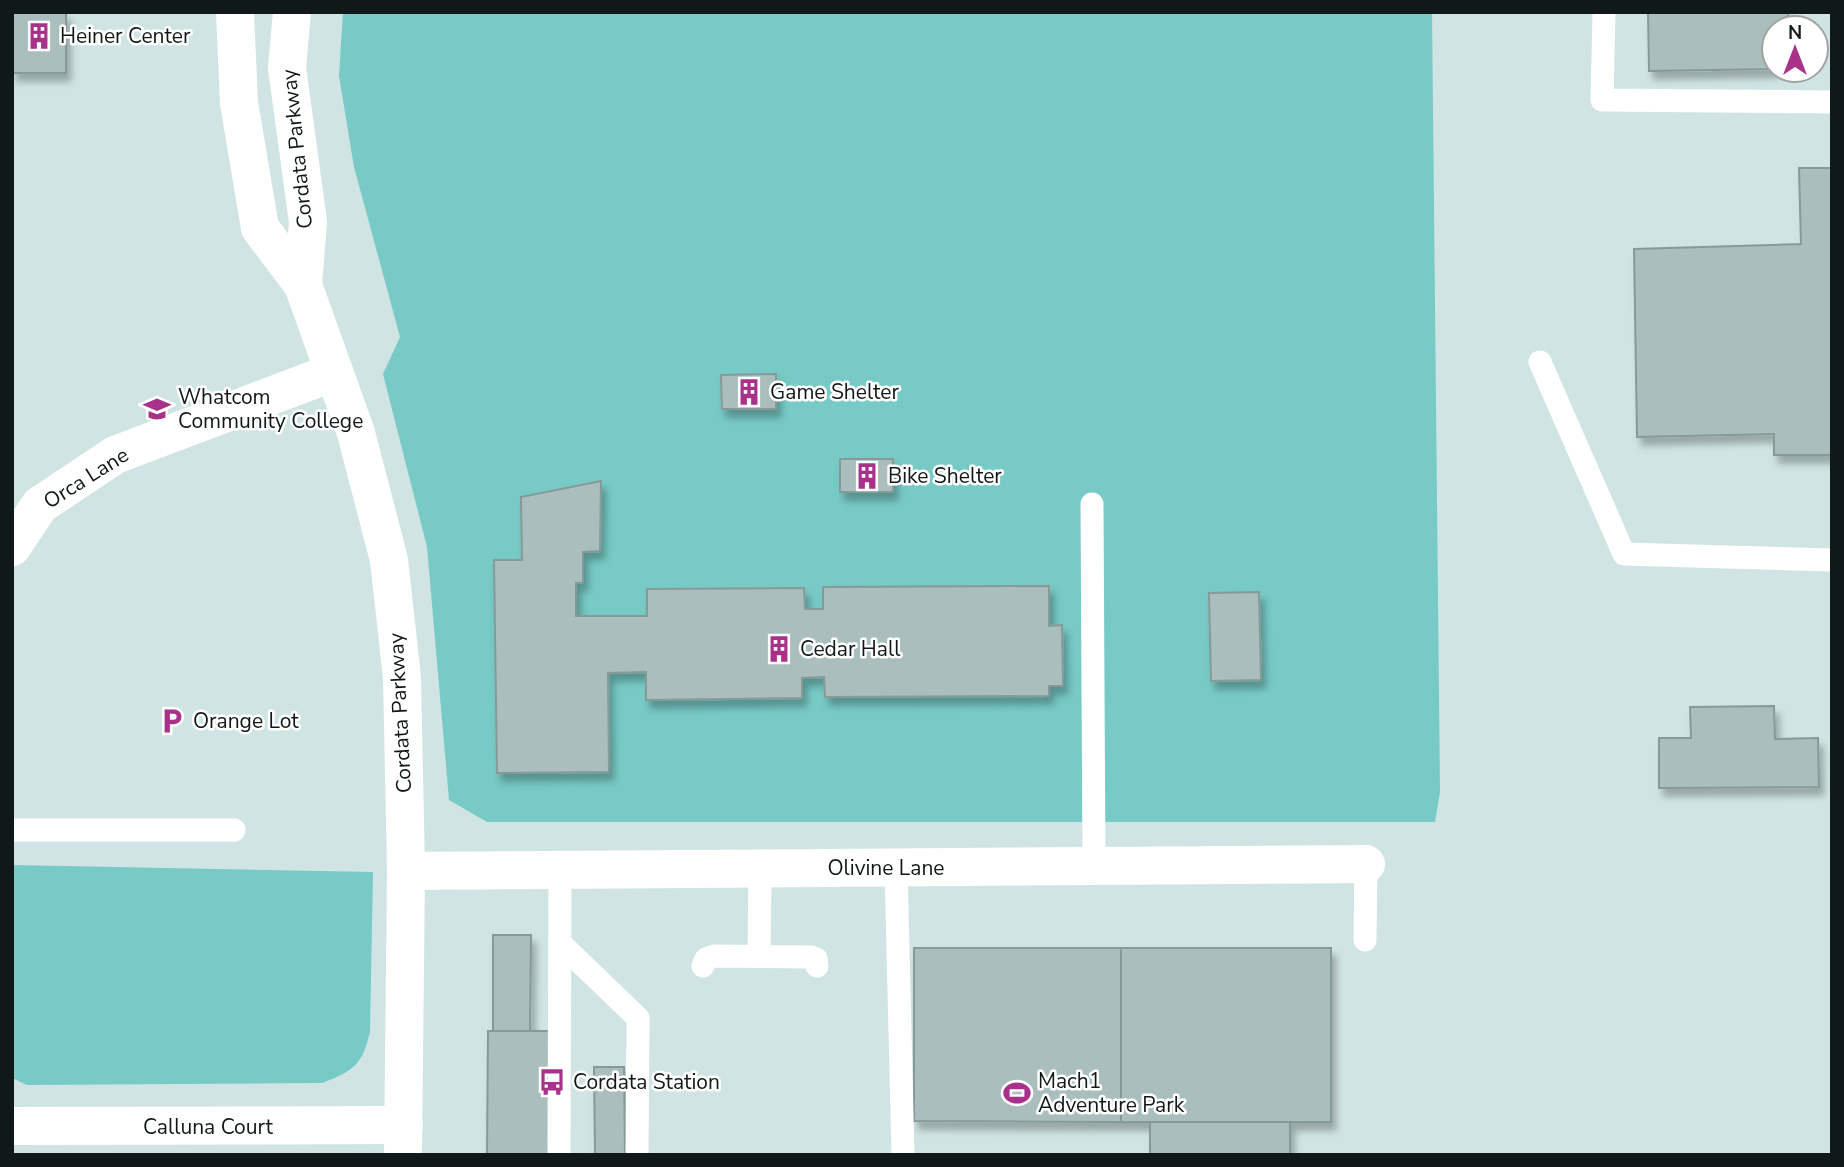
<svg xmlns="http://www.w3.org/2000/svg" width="1844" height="1167" font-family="'Nunito Sans',sans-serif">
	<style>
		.green { fill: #77cac5 }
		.building { fill: #aabfbd; stroke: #869a98; stroke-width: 2; filter: url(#shadow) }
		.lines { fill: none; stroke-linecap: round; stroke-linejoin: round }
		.lane { stroke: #fff; stroke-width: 23 }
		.street { stroke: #fff; stroke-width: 38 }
		.secondary { stroke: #fff; stroke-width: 38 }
		.labels { text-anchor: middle; stroke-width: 5; stroke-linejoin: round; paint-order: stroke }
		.poi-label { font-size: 21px; fill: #111818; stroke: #fff; text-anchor: start }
		.street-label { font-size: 21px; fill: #111818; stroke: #fff }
	</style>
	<defs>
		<filter id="shadow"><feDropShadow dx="4.5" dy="8" stdDeviation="3.5" flood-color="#0004"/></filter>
	</defs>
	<rect width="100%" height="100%" fill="#d0e5e3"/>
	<path class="green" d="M 343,12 L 1432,12 L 1440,792 L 1435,822 L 487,822 L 449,800 L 427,547 L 383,374 L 400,337 L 354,167 L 339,76 Z
		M 12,865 L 373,872 L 370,1031 C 363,1064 354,1071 322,1083 L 27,1085 L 12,1078 Z"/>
	<path class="building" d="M 12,12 L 66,12 L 66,73 L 12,73 Z
		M 1648,12 L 1788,12 L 1789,28 L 1774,28 L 1774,69 L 1649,71 Z
		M 1799,168 L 1832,168 L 1832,455 L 1774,455 L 1774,434 L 1637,437 L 1634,249 L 1801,244 Z
		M 776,374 L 776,409 L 722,409 L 721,375 Z
		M 840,459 L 893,459 L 893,492 L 840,492 Z
		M 601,481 L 600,551 L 583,552 L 583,583 L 576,583 L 576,616 L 647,616 L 647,589 L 804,588 L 805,609 L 823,609 L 823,587 L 1049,586 L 1049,626 L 1062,625 L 1063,686 L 1049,686 L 1049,696 L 825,697 L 824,677 L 802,678 L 802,698 L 646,700 L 646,672 L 608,673 L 609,772 L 497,773 L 494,560 L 522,560 L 521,497 Z
		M 1259,592 L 1261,680 L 1211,681 L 1209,593 Z
		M 1774,706 L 1775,739 L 1818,738 L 1819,787 L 1659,788 L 1659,738 L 1691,738 L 1690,707 Z
		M 493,935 L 531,935 L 530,1031 L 493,1031 Z
		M 914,948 L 1121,948 L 1121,1122 L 914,1121 Z
		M 1121,948 L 1331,948 L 1331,1122 L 1121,1122 Z
		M 488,1031 L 550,1031 L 549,1155 L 487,1155 Z
		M 594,1067 L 624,1067 L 625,1155 L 595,1155 Z
		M 1150,1122 L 1290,1122 L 1290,1155 L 1150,1155 Z"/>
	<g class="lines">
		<path class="lane" d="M 1604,12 L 1602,100 L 1832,102
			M 1540,362 L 1624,554 L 1832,560
			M 1092,504 L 1094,867
			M 12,830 L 234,830
			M 896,868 L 903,1155
			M 1365,940 L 1366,864
			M 560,943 L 638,1018 L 637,1155
			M 759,956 L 760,869
			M 703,966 L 706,959 L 714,956 L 811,957 L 816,959 L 817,966
			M 559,1155 L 560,871"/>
		<path class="street" d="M 12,547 L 40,505 L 115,455 L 334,372
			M 406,871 L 1366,864
			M 12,1126 L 404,1125"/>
		<path class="secondary" d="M 235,12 L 239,103 L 260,228 L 303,285 L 356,433 L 389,560 L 402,678 L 406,871 L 403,1155
			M 292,12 L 287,68 L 308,222 L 303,285"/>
	</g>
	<defs>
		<symbol id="building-bare" viewBox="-9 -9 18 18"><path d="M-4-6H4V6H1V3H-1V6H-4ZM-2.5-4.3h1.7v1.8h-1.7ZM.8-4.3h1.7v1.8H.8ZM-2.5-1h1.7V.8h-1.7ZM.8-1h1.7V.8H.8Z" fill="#a83289" stroke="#fff" stroke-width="2.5" paint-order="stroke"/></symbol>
		<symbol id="university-bare" viewBox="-9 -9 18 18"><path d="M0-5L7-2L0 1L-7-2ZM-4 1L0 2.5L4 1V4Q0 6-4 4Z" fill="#a83289" stroke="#fff" stroke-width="2.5" paint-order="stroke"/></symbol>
		<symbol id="parking-bare" viewBox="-9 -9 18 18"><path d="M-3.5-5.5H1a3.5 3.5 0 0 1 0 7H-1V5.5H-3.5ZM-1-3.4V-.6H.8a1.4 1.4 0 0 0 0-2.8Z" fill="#a83289" stroke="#fff" stroke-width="2.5" paint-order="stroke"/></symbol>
		<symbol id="bus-bare" viewBox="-9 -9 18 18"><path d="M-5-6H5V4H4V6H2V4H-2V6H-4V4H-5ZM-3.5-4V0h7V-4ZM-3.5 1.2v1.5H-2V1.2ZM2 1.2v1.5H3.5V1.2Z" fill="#a83289" stroke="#fff" stroke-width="2.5" paint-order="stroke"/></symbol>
		<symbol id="stadium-bare" viewBox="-9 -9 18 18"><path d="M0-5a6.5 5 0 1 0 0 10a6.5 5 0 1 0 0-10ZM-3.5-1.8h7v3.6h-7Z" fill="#a83289" stroke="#fff" stroke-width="2.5" paint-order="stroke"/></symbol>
	</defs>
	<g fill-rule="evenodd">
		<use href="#building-bare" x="20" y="17" width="38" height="38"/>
		<use href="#building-bare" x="730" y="373" width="38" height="38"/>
		<use href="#university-bare" x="138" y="390" width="38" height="38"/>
		<use href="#building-bare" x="848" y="457" width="38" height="38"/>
		<use href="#building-bare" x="760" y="630" width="38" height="38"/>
		<use href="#parking-bare" x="153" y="702" width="38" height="38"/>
		<use href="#bus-bare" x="533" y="1063" width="38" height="38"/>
		<use href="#stadium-bare" x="998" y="1074" width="38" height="38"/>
	</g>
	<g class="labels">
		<g class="poi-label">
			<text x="60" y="43">Heiner Center</text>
			<text x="770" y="399">Game Shelter</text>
			<text x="178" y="404">Whatcom<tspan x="178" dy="24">Community College</tspan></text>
			<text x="888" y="483">Bike Shelter</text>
			<text x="800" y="656">Cedar Hall</text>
			<text x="193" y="728">Orange Lot</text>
			<text x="1038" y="1088">Mach1<tspan x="1038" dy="24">Adventure Park</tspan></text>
			<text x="573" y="1089">Cordata Station</text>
		</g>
		<g class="street-label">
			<text transform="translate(297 149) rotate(-96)" y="7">Cordata Parkway</text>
			<text transform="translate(86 478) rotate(-32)" y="7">Orca Lane</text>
			<text transform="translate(400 713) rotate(-93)" y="7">Cordata Parkway</text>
			<text x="886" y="875">Olivine Lane</text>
			<text x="208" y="1134">Calluna Court</text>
		</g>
	</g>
	<rect width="1844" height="1167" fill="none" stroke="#111818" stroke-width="28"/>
	<g transform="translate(1795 49)"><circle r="33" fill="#ffffff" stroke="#a0a3a3" stroke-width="2"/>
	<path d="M0-5L12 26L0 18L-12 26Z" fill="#a83289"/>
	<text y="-10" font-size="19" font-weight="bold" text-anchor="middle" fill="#111818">N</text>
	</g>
</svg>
